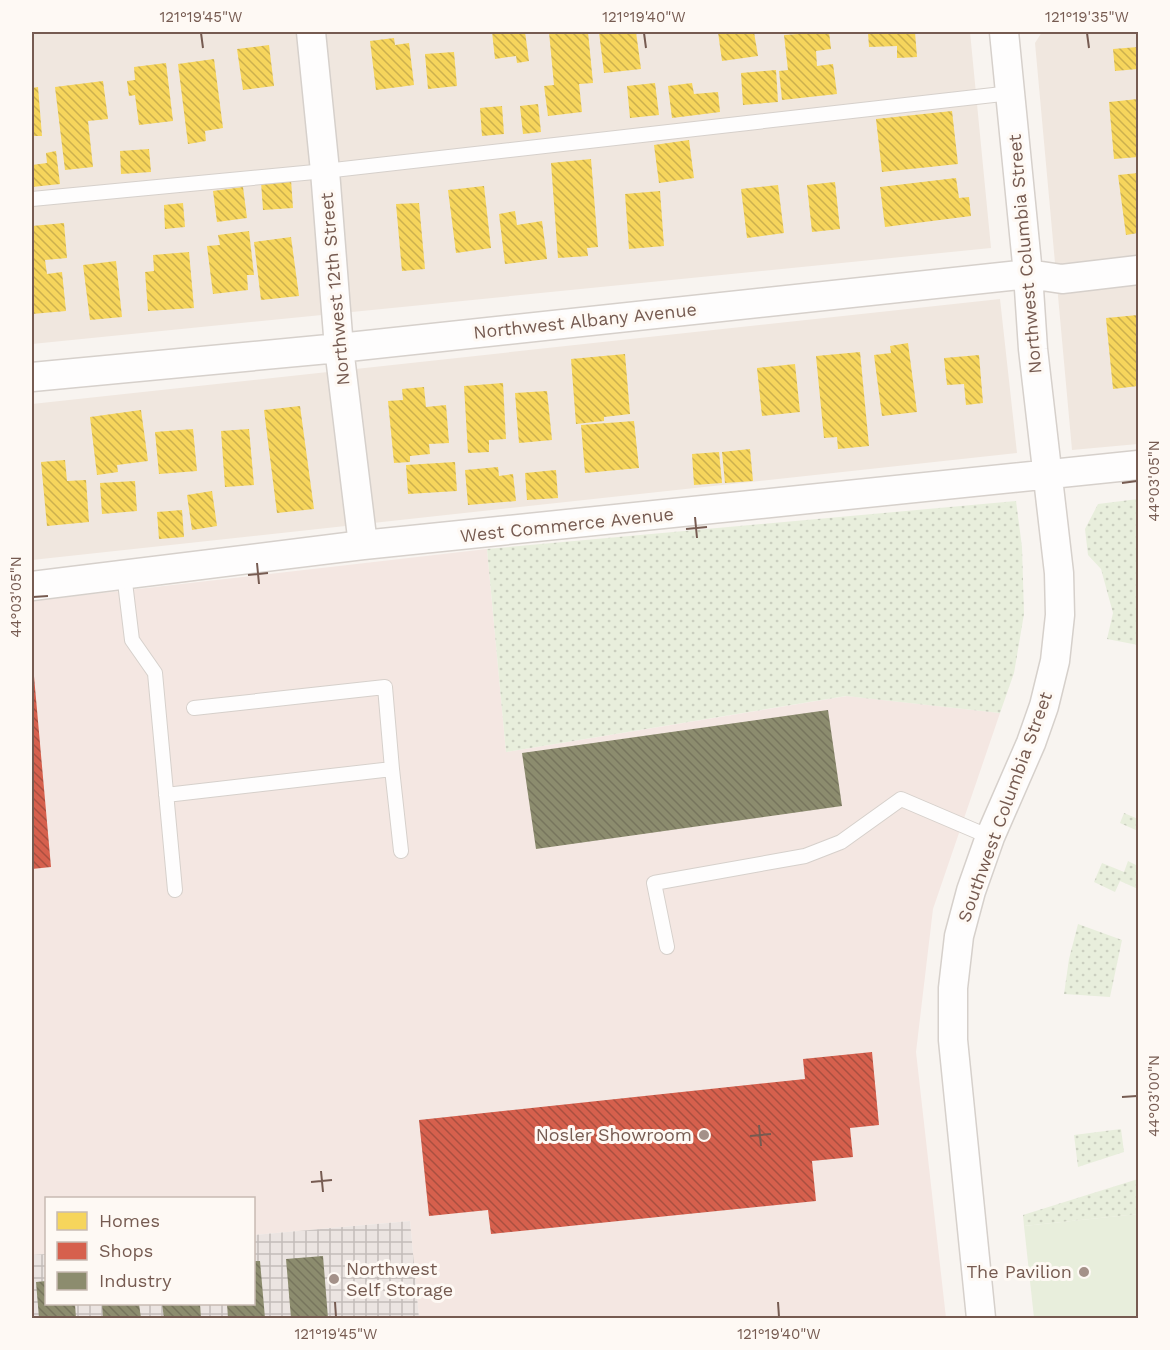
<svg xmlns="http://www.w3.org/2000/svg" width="1170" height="1350" font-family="'Work Sans',sans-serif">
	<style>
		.residential { fill: #f0e7df }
		.commercial { fill: #f4e7e2 }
		.industrial { fill: url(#industrial-grid) }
		.grass { fill: url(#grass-dots) }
		.green { fill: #e8eedc }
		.homes { fill: url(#homes-back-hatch) }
		.shops { fill: url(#shops-back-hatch) }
		.industry { fill: url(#industry-back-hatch) }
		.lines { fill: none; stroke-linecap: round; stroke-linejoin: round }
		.lane-casing { stroke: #d6d0cb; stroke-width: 16 }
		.street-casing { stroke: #d6d0cb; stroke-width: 31 }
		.lane { stroke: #fefdfd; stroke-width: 14 }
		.street { stroke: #fefdfd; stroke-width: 28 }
		.ticks { fill: none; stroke: #765b51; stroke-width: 2 }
		.poi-dot { fill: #a49189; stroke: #fef9f4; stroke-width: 2 }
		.labels { text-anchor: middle; stroke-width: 6; stroke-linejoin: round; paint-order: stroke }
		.street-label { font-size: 18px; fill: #765b51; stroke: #fef9f4 }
		.poi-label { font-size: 18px; fill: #765b51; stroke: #fef9f4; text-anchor: end }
		.neatline { fill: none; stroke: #765b51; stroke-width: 2 }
		.ticks-label { font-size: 15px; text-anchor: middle; fill: #765b51 }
	</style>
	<defs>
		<pattern id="industrial-grid" width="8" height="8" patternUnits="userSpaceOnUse" patternTransform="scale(1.5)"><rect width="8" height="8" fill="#ebe4e1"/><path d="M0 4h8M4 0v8" fill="none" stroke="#c3bcb9"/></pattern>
		<pattern id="grass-dots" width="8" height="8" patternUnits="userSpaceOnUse" patternTransform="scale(1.5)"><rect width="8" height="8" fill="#e8eedc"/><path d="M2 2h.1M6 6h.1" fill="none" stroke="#cacebf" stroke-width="1.8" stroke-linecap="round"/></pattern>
		<pattern id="homes-back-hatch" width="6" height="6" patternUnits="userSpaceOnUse" patternTransform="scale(1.5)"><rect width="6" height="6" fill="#f6d55c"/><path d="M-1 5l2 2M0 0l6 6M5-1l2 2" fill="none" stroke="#ccb04e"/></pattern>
		<pattern id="shops-back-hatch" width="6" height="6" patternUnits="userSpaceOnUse" patternTransform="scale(1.5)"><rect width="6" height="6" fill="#d6604d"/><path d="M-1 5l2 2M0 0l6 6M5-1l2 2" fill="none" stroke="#a94f40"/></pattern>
		<pattern id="industry-back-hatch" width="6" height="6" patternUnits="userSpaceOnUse" patternTransform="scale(1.5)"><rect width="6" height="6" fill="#8c8c6e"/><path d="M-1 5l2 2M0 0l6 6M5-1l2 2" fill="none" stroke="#77755d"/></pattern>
	</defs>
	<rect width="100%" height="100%" fill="#f8f4f0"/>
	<path class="residential" d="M 32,32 L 970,32 L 991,248 L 32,344 Z
		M 1042,32 L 1138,32 L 1138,444 L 1072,450 L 1035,43 Z
		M 1000,299 L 1017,453 L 32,560 L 32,404 Z"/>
	<path class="commercial" d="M 487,549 L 506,752 L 847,696 L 1000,713 L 933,909 L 916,1052 L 946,1318 L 419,1318 L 410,1221 L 254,1235 L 254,1198 L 46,1198 L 46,1254 L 32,1255 L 32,601 Z"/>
	<path class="industrial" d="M 410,1221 L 419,1318 L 32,1318 L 32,1255 L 46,1254 L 46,1304 L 254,1304 L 254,1235 Z"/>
	<path class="grass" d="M 1138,499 L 1138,645 L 1107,639 L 1113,613 L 1101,569 L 1088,555 L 1085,529 L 1098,504 Z
		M 1016,501 L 1022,547 L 1024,614 L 1014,673 L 1000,713 L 846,696 L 506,752 L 487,549 Z
		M 1124,813 L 1138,819 L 1138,831 L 1120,823 Z
		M 1128,861 L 1138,866 L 1138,889 L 1120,881 L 1115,892 L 1094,882 L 1102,863 L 1124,872 Z
		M 1078,924 L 1122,940 L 1110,997 L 1064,994 L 1069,959 Z
		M 1121,1129 L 1124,1152 L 1078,1167 L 1074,1135 Z
		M 1138,1179 L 1138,1214 L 1024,1226 L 1023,1215 Z"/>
	<path class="green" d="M 1138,1214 L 1138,1318 L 1034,1318 L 1024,1226 Z"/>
	<path class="homes" d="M 492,32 L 525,32 L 529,61 L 517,63 L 516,56 L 495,59 Z
		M 549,32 L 588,32 L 593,83 L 579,84 L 582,112 L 548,116 L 544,86 L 554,85 Z
		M 599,32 L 636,32 L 641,69 L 604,73 Z
		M 718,32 L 754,32 L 758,56 L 722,61 Z
		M 798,32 L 829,32 L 831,49 L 816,51 L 817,66 L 833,64 L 837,94 L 782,100 L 779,71 L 788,70 L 784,35 L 798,34 Z
		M 868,32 L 915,32 L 917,57 L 897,58 L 897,46 L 869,47 Z
		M 394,38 L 395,45 L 409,43 L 414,85 L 376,90 L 370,41 Z
		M 269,45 L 274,86 L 243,90 L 237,49 Z
		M 1138,47 L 1138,69 L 1115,71 L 1113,49 Z
		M 454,52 L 457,86 L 428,89 L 425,54 Z
		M 214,59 L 223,128 L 205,131 L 206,141 L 188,144 L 178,64 Z
		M 166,63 L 173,121 L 139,125 L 135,95 L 129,96 L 127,81 L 135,80 L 134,67 Z
		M 776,70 L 778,102 L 743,105 L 741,73 Z
		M 103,81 L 108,119 L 88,121 L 93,167 L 65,170 L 55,87 Z
		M 655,83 L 659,115 L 630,118 L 627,86 Z
		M 692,83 L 694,94 L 718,92 L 720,112 L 672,118 L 668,86 Z
		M 38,87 L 42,136 L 32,136 L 32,88 Z
		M 1138,99 L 1138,157 L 1114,159 L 1109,102 Z
		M 538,104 L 541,132 L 523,134 L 520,106 Z
		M 502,106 L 504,134 L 482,136 L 480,108 Z
		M 952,111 L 958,164 L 882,172 L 876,119 Z
		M 689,140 L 694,178 L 659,183 L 654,145 Z
		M 149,149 L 151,172 L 121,174 L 120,151 Z
		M 56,151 L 60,184 L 32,187 L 32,165 L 47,163 L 46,153 Z
		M 591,159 L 598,247 L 587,248 L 588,256 L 558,258 L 551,163 Z
		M 1138,173 L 1138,233 L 1126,235 L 1118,175 Z
		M 956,178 L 959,198 L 969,197 L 971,216 L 885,227 L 880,187 Z
		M 291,180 L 293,208 L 263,210 L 261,182 Z
		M 835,182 L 840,229 L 812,232 L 807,185 Z
		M 778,185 L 784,233 L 747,238 L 741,189 Z
		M 484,186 L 491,248 L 456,253 L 448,190 Z
		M 243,187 L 247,218 L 217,222 L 213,191 Z
		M 660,191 L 664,246 L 629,249 L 625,194 Z
		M 183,203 L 185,227 L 165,229 L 164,205 Z
		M 419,203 L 425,269 L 402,271 L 396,204 Z
		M 515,211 L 517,225 L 542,221 L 547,259 L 505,264 L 499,214 Z
		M 64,223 L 67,258 L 45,260 L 47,274 L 62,272 L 66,311 L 32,314 L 32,226 Z
		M 249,231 L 254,275 L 247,275 L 248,290 L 213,294 L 207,246 L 220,245 L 218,235 Z
		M 291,237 L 299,296 L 261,300 L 254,242 Z
		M 189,252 L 194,308 L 148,311 L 145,272 L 154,271 L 153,255 Z
		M 116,261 L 122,317 L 90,320 L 83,265 Z
		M 1138,315 L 1138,386 L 1113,389 L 1106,318 Z
		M 908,343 L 917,412 L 882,416 L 874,355 L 891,353 L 890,346 Z
		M 860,352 L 869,446 L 838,449 L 837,437 L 824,438 L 816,356 Z
		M 625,354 L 630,414 L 604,417 L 604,421 L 576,424 L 571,359 Z
		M 979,355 L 983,403 L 966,405 L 964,384 L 947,385 L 944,358 Z
		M 795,364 L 800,412 L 762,416 L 757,368 Z
		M 503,383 L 506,439 L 489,440 L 489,452 L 468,453 L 464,386 Z
		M 424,387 L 426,407 L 446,405 L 449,443 L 429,444 L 430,454 L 410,456 L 410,462 L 394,463 L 388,401 L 403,400 L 402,389 Z
		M 547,391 L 552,440 L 519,443 L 515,393 Z
		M 300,406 L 314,509 L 277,513 L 264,410 Z
		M 141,410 L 148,461 L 117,465 L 118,472 L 97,475 L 90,417 Z
		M 634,421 L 639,468 L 585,473 L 581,425 Z
		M 193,429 L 197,471 L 159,474 L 155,432 Z
		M 249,429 L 254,485 L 225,487 L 221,431 Z
		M 750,449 L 753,481 L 725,483 L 722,452 Z
		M 719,452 L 722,483 L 694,485 L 692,454 Z
		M 65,460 L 67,481 L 86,480 L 89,522 L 47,526 L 41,462 Z
		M 455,462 L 457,491 L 408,494 L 406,465 Z
		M 498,467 L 499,476 L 513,474 L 516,501 L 468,505 L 465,470 Z
		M 556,470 L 558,498 L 527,500 L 525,473 Z
		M 135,481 L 137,511 L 102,514 L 100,483 Z
		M 212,491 L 217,526 L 192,530 L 187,495 Z
		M 182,510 L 184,537 L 159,539 L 157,512 Z"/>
	<path class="shops" d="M 32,665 L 33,665 L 51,867 L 32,869 Z
		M 872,1052 L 879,1125 L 850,1128 L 853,1157 L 812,1161 L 816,1201 L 491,1234 L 488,1210 L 429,1216 L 419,1120 L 805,1079 L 803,1059 Z"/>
	<path class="industry" d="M 828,710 L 842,806 L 536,849 L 522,753 Z
		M 323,1256 L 328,1318 L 291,1318 L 286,1259 Z
		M 254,1261 L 260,1261 L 265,1318 L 228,1318 L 227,1304 L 254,1304 Z
		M 46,1281 L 46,1304 L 75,1304 L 76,1318 L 39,1318 L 36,1282 Z
		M 102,1304 L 139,1304 L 141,1318 L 103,1318 Z
		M 162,1304 L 200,1304 L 201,1318 L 164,1318 Z"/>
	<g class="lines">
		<defs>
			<path id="lane" d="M 32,199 L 325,171 L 1011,93
				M 124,574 L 132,640 L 155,673 L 175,890
				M 194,708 L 385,687 L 392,769
				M 166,795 L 392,769 L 401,851
				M 667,947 L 654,883 L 805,856 L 841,842 L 901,799 L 990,837"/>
			<path id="street" d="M 311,32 L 325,171 L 339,348 L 363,545
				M 32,377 L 339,348 L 1028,274 L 1062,279 L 1138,270
				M 32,586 L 363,545 L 1138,465
				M 981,1318 L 953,1040 L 953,988 L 959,936 L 971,891 L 990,837 L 1031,743 L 1044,706 L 1055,661 L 1060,615 L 1059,573 L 1033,349 L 1028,274 L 1004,32"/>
		</defs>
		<use href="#lane" class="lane-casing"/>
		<use href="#street" class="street-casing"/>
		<use href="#lane" class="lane"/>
		<use href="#street" class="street"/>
	</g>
	<path class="ticks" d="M 201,33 L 203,48M 644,33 L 646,48M 1087,33 L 1089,48M 1122,483 L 1137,481M 695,517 L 697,538M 686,529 L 707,527M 257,563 L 259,584M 248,575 L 268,573M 33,597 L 48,596M 1122,1097 L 1137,1096M 759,1125 L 761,1146M 750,1136 L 771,1134M 321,1171 L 323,1192M 311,1182 L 332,1180M 335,1302 L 336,1317M 778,1302 L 779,1317"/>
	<g class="poi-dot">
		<circle cx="704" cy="1135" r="6"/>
		<circle cx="1084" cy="1272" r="6"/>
		<circle cx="334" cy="1279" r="6"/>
	</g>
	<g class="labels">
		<g class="street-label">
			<text transform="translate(1025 254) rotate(-95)" y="6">Northwest Columbia Street</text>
			<text transform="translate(335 289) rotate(-95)" y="6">Northwest 12th Street</text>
			<text transform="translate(585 321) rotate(-6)" y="6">Northwest Albany Avenue</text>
			<text transform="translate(567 525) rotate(-6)" y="6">West Commerce Avenue</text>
			<text transform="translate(1005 807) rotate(-70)" y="6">Southwest Columbia Street</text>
		</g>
		<g class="poi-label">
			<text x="692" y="1141">Nosler Showroom</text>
			<text x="346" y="1275" text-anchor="start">Northwest<tspan x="346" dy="21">Self Storage</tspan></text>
			<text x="1072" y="1278">The Pavilion</text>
		</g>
	</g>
	<rect width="1170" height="1350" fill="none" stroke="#fef9f4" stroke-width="66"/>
	<rect x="45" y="1197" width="210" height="108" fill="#fef9f4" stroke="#c8bab3" stroke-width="1.5"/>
	<rect x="57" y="1212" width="30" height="18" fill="#f6d55c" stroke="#c8bab3" stroke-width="1.5"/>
	<text x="99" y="1227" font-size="18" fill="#765b51">Homes</text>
	<rect x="57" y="1242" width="30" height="18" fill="#d6604d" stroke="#c8bab3" stroke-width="1.5"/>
	<text x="99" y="1257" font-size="18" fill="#765b51">Shops</text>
	<rect x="57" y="1272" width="30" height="18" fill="#8c8c6e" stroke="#c8bab3" stroke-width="1.5"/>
	<text x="99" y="1287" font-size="18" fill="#765b51">Industry</text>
	<rect x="33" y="33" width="1104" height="1284" class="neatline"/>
	<g class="ticks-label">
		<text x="201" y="22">121°19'45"W</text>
		<text x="644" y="22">121°19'40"W</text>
		<text x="1087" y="22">121°19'35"W</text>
		<text transform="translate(1154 481) rotate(-90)" y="5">44°03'05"N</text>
		<text transform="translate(16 597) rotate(-90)" y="5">44°03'05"N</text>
		<text transform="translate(1154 1096) rotate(-90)" y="5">44°03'00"N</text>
		<text x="336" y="1339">121°19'45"W</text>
		<text x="779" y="1339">121°19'40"W</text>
	</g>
</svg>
